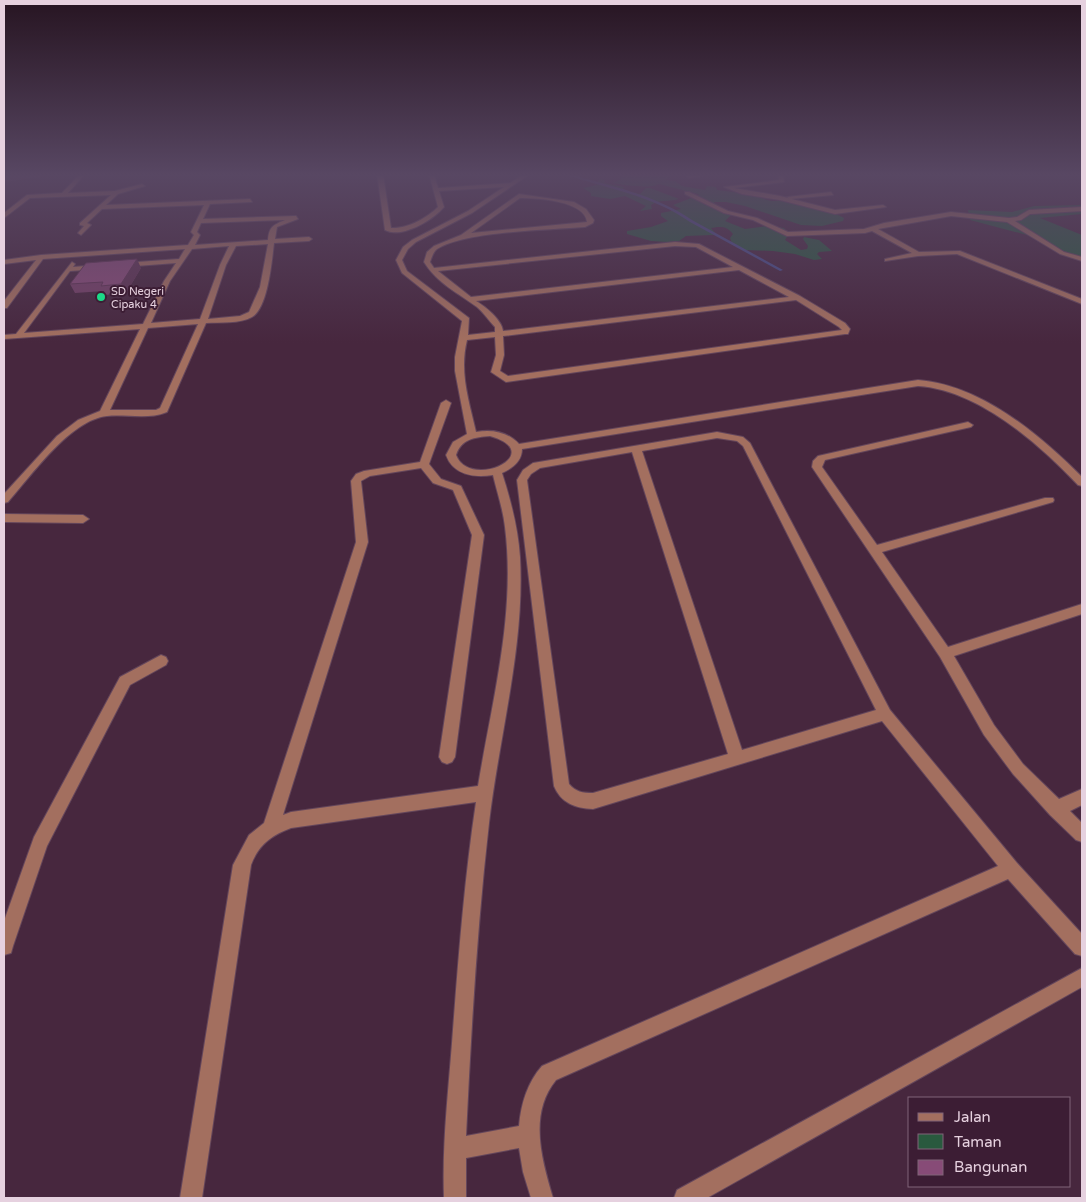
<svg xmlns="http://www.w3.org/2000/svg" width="1086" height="1202" font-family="'Varela Round',sans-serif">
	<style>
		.green { fill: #29593e }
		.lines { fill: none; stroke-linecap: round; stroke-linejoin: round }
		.stream { fill: #484e8c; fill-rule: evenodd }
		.minor-casing { stroke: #64465b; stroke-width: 2 }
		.minor { fill: #a36f5f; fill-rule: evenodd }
		.wall { fill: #744066 }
		.shaded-wall { fill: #5e3453 }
		.building { fill: #874b77; stroke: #5e3453 }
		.poi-dot { fill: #1cd988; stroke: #3c1d34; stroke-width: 2 }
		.labels { text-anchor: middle; stroke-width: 4; stroke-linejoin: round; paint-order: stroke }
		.far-poi-label { font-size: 11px; fill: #e6d1df; stroke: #3c1d34; text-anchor: start }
	</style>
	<rect width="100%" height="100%" fill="#47273e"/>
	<path class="green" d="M 624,174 L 670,174 L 671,176 L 665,180 L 675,181 L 682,186 L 705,190 L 707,186 L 716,187 L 717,190 L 758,195 C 768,204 779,200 792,201 C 804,201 833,212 844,218 L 843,221 L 822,226 L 801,225 L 745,206 L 726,202 L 714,202 L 716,205 L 732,214 L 725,221 L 745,229 L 767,226 L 784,228 L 789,234 L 785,240 L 801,250 L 807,249 L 808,246 L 803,239 L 804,237 L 819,240 L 832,251 L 819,252 L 817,254 L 822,259 L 814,260 L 795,254 L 773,251 L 745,250 L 732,243 L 730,238 L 733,234 C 727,226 721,226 711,228 L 715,233 L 713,235 L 686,236 L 679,241 L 667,242 L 651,241 L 627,234 L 627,231 L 651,227 L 668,221 L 661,216 L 661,213 L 681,209 L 673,205 L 699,195 L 698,194 L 659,184 C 651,189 623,185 613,183 L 621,179 L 620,177 Z
		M 599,179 L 605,180 L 604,183 L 624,187 L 622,190 L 640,194 L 646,188 L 650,188 L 679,199 C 670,202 659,199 651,205 L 652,209 L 640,211 L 646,206 L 625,196 L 610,199 L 591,196 L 591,193 L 583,188 L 597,185 Z
		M 1082,205 L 1082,214 L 1040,218 L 1082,235 L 1082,261 L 1027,235 L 970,220 L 968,210 L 1012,212 L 1034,206 Z"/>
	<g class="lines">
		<path class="stream" d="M 564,174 L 569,174 C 611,186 656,195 692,220 L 783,270 L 780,271 L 690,222 C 652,195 607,189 564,174 Z"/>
		<defs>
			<path id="minor" d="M 80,174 L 85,174 L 68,193 L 115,191 L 142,184 L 145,186 L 118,194 L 106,205 L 250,199 L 252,202 L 210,204 L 203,219 L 296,216 L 298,219 L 277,227 L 275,239 L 309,237 L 312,239 L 309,241 L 274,243 C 272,260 268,308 252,317 C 240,324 220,322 206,323 L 167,412 C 148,420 127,414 107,416 C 70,420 31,476 8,502 L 4,503 L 4,494 L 57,436 L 78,420 L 100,411 L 140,329 L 4,339 L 4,335 L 16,334 L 72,262 L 75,264 L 73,267 L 99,265 L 102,267 L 99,269 L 70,271 L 24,333 L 143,324 L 164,281 L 176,263 L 123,267 L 120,265 L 123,263 L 179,259 L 185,249 L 43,259 L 7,308 L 4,308 L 4,301 L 36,260 L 4,264 L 4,260 L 41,255 L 188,245 L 194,235 L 191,232 L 204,205 L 102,209 L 87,223 L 91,225 L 81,235 L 78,233 L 84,226 L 80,225 L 80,223 L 111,195 L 30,198 L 4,218 L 4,213 L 27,195 L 62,193 ZM 285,220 C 273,225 269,227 268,240 L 195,245 L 200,235 L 197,232 L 201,223 ZM 268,244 L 260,287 L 249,312 L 240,316 L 208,319 L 226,265 L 236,246 ZM 229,246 L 220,265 L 200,319 L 151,323 L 170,281 L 192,249 ZM 198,324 L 160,408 L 156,410 L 110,410 L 148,328 Z
				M 377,174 L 383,174 L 391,228 C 407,229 427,218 438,207 L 429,174 L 434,174 L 438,188 L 510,183 L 524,174 L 530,174 L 472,213 L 416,242 L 408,249 L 402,260 L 407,271 L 469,318 L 468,335 L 495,332 L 495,327 C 489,321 484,313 477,307 C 458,293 437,283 424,262 L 427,252 L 434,246 L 461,235 L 519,194 L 574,202 L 586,209 L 594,220 L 593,223 L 585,227 C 549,230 465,231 437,249 C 433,252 432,257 430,262 L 434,268 L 675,242 L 699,244 L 800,296 L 845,323 L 850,329 L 848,334 L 845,334 L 506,382 L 491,372 L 496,355 L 495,337 L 467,340 C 459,372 469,401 476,432 C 492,429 508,432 519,444 L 918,380 C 981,385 1039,434 1082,477 L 1082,486 L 1078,485 C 1038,443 978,390 918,386 L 522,449 C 522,461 513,468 502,473 C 511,501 518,528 520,557 C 525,646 499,736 489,823 C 477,927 471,1032 466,1136 L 519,1126 C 521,1104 527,1083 542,1066 L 998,866 L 882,721 L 593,809 C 575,808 561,803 554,786 L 517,480 L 523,470 L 533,463 L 717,432 L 743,437 L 750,443 L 890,710 L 1017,863 L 1082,934 L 1082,956 L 1075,954 L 1008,879 L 556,1080 C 528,1114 542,1161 553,1198 L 531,1198 L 523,1172 L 519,1148 L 466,1158 L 466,1198 L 444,1198 C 442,1146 448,1095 452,1043 C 458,963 464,882 476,802 L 291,828 C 272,835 258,845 251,865 L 202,1198 L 180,1198 L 233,865 L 249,835 L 264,823 L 356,542 L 351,481 L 356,474 L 364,471 L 420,462 L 441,403 L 446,400 L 451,403 L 429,464 L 441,479 L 461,486 L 484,535 L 455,757 L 452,762 L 447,764 L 442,762 L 439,757 L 472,535 L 453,490 L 433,483 L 421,468 L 370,476 L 361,481 L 368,542 L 283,815 L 291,812 L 478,786 C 492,701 516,614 505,527 C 503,509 497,492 493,475 C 474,478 453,475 446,455 L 453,442 L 467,434 L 455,371 L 455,357 L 462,321 L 402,273 L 396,260 L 403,247 L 412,240 L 468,211 L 504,187 L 439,191 L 444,207 C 433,220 402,239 385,230 ZM 520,198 C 538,198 585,201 587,222 L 471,233 ZM 675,246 L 696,247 L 733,267 L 471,297 L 438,271 ZM 739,270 L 789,297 L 503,331 C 502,320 485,306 476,301 ZM 796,300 L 839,327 L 842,330 L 508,376 L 500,371 L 504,355 L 503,336 ZM 490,436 C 549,453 470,491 456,455 C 461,439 475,437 490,436 ZM 717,438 L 737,441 L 743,446 L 876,710 L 742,750 L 642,451 ZM 632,452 L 728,754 L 593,793 C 582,793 576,792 569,784 L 527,480 L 531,474 L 540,468 Z
				M 683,174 L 712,174 L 689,178 Z
				M 778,174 L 783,174 L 784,182 L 734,188 L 780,196 L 835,210 L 883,205 L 886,207 L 835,214 L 780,200 L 742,194 L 724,187 L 779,180 Z
				M 685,192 L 689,192 L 728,211 L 757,218 L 788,232 L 864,229 L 884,223 L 951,212 L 1009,218 L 1017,217 L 1029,210 L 1082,207 L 1082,211 L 1030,214 L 1021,220 L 1015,221 L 1064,252 L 1082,257 L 1082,261 L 1060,254 L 1007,222 L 951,216 L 878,229 L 919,252 L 960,251 L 1082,299 L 1082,304 L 957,254 L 918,256 L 885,261 L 885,259 L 912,253 L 872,231 L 865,233 L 787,236 L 753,220 L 724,213 L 685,194 Z
				M 831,192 L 833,195 L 790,199 L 787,197 Z
				M 968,422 L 973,425 L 971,427 L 825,460 L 822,467 L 877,545 L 1045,498 L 1053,498 L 1054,500 L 1053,502 L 882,552 L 948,647 L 1082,604 L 1082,614 L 954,656 L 994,725 L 1023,764 L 1059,799 L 1082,789 L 1082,805 L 1070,811 L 1082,823 L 1082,842 L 1076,840 L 1050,815 L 1013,774 L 984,735 L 940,657 L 812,467 L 813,461 L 818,456 Z
				M 4,514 L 83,515 L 89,519 L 83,523 L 4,522 Z
				M 161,655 L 166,657 L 168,661 L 166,665 L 130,685 L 47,846 L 13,946 L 11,953 L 4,955 L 4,921 L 34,837 L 120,677 Z
				M 1082,968 L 1082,987 L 707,1198 L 674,1198 L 677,1190 Z"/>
		</defs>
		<use href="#minor" class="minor-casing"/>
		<use href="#minor" class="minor"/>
	</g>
	<path class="wall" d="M 141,268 L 126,293 L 105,295 L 104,291 L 75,293 L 70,284 Z"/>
	<path class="shaded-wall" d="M 4,174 L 55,174 L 55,175 L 4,182 Z
		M 137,259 L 141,268 L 126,293 L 121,284 Z"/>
	<path class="building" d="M 137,259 L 121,284 L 101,286 L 103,282 L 70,284 L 86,263 Z"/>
	<linearGradient id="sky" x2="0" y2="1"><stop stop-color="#271522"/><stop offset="0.51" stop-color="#584763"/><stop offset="1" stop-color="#584763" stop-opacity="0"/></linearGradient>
	<rect width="1086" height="343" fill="url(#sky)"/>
	<circle class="poi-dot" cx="101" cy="297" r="5"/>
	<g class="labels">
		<g class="far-poi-label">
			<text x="111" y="295">SD Negeri<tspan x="111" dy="13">Cipaku 4</tspan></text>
		</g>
	</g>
	<rect width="1086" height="1202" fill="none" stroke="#e6d1df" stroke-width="10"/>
	<rect x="908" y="1097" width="162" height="90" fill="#3c1d34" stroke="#806578"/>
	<rect x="918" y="1113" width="25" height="8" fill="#a36f5f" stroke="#806578"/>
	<text x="954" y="1122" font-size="15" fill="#e6d1df">Jalan</text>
	<rect x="918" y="1134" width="25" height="15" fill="#29593e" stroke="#806578"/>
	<text x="954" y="1147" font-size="15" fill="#e6d1df">Taman</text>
	<rect x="918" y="1160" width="25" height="15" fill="#874b77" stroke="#806578"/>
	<text x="954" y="1172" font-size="15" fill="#e6d1df">Bangunan</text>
</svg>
